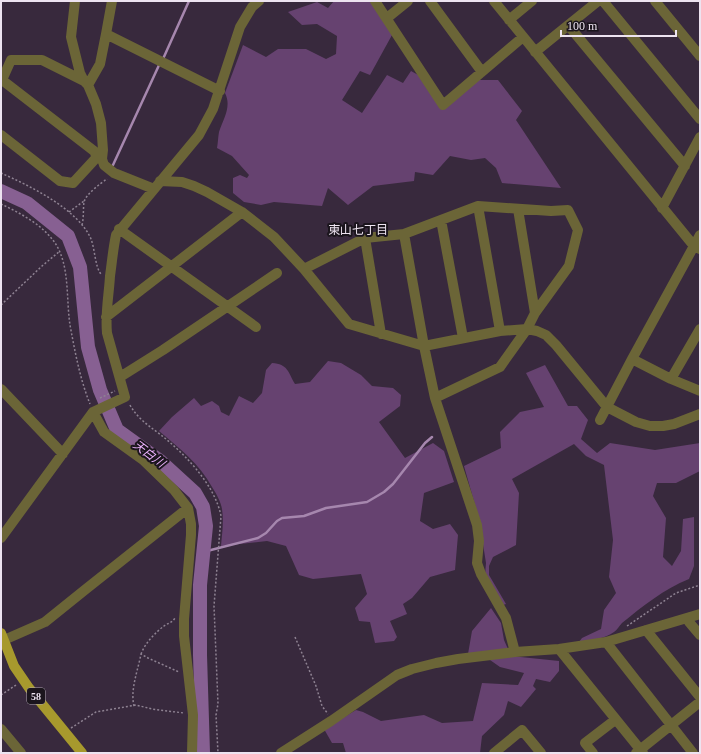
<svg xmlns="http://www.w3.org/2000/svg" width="701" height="754" font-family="'Times New Roman','Noto Sans JP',serif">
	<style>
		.green { fill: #664270 }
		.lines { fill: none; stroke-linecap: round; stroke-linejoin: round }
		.stream { stroke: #a687ae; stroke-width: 2.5 }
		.river { stroke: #876092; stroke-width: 14 }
		.path { stroke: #8e8292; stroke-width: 1.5; stroke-dasharray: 2 2; stroke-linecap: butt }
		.minor { stroke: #6b6537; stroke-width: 10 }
		.major { stroke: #a7992d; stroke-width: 10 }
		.labels { text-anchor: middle; stroke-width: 4; stroke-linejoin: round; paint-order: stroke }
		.shield { fill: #1b151d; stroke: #aea5b1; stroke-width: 1 }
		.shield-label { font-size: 10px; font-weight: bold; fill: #ede3f0 }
		.neighbourhood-label { font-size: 12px; fill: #ede3f0; stroke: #1b151d }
		.water-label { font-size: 12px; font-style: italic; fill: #eab1fb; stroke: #1b151d }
	</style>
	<rect width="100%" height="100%" fill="#38293d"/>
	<path class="green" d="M 334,1 L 371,1 L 392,35 L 370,75 L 360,71 L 342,100 L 362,113 L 387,75 L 403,83 L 411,71 L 420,76 L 442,109 L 478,80 L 498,80 L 522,111 L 516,120 L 561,188 L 502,183 L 496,168 L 485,158 L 471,160 L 450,156 L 433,175 L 415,172 L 414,181 L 373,186 L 348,205 L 328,188 L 322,206 L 274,202 L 261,205 L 244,202 L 233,193 L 233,178 L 240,175 L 247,178 L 249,175 L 232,156 L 217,148 C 218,143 218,137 219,132 C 223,119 232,107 225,93 L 243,45 L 266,57 L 278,49 L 306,49 L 326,59 L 336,54 L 337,36 L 317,24 L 302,25 L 288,12 L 317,2 L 328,8 Z
		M 328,361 L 341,363 L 361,375 L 372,386 L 393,388 L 401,395 L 400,406 L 379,422 L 405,458 L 433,443 L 444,451 L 454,482 L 424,493 L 420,521 L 433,529 L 450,524 L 458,535 L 455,570 L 430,577 L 412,598 L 403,604 L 407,614 L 390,621 L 397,637 L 394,641 L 375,643 L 370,622 L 359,621 L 355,608 L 367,594 L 361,574 L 313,579 L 299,575 L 286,546 L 267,541 L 221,546 C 222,534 224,522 222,509 C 221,502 216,493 212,487 C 199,463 180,449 159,431 L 172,417 L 194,398 L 201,406 L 212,401 L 219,406 L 221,412 L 229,416 L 239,396 L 253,403 L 262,393 L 266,370 L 272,363 C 288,364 288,372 295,384 L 310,382 Z
		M 545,365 L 568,406 L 577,406 L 588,420 L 581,439 L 597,453 L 610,443 L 655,450 L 700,443 L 700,471 L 676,483 L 657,483 L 653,496 L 666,518 L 663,557 L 672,566 L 681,551 L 683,519 L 694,517 L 694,566 L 689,579 C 664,589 643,606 622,623 C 619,626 617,630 614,632 C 605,639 590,640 579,642 L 582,638 L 601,629 L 604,610 L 616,593 L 609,577 L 613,540 L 604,465 L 586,456 L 574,444 L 512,479 L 519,493 L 516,545 L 493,557 L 489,566 L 489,575 L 506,604 L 503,605 L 485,575 L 486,563 L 479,519 L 464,466 L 501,448 L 500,432 L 520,412 L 544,407 L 526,373 Z
		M 491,608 L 501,623 L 504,640 L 511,656 L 559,661 L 559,671 L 550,682 L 536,679 L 533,686 L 536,689 L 521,707 L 508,701 L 504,715 L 482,736 L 480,753 L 346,753 L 343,743 L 332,743 L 324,729 L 356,710 L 363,712 L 381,721 L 424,715 L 442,723 L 473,721 L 482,683 L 518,685 L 524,673 L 500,667 L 490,660 L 489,651 L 468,654 L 472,631 Z"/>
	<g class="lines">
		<path class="stream" d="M 163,59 L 189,1
			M 113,165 L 160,63
			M 203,552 L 258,538 L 266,533 L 277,521 L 282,518 L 304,516 L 326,508 L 367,502 L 384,492 L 393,484 L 425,443 L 432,437"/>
		<path class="river" d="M 1,191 L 27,203 L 68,236 L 80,267 L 88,347 L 100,390 L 117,430 L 160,461 L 195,493 L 203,507 L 206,526 L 200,585 L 200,655 L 203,753"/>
		<path class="path" d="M 1,173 C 30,186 78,209 91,239 C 95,249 95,267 101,274
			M 1,204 C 20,213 43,225 55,243 C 70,265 66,299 70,325 C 75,352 80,379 90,404
			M 69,212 L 84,201
			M 82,225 C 84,217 83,209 84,202 C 86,194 101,183 107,179
			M 1,305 L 42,266 L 60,251
			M 100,398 L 115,391
			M 130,405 C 137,418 149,426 161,435 C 185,454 215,485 221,516 L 214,606 L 218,704 L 216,715 L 218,753
			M 627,626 L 676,593 L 700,585
			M 295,637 L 316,686 L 322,706 L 328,714
			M 141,654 C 145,643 156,632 164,626 C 168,623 172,623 175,618
			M 1,695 L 16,685
			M 134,706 C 130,690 138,670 141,654 L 148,658 L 179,672
			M 71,728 L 96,712 L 136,705 L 152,709 L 184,713"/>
		<path class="minor" d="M 75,1 L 71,37 L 80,73 L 84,81 L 88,85 L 96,104 L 101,123 L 103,150 L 102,159 L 104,165 L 114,173 L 154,189
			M 375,1 L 443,105 L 523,37
			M 430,1 L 482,72
			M 494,1 L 694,246 L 700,249
			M 603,1 L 700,119
			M 655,1 L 700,56
			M 387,18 L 408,1
			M 509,20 L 532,1
			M 568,25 L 685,166
			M 106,34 L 220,91
			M 535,52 L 598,1
			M 84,81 L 42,60 L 11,60 L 2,80 L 94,151 L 97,157 L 102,159
			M 88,85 L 100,64 L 106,34 L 112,1
			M 1,135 L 60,181 L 73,183 L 97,157
			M 160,181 L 182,182 L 194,186 L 207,192 L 242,212 L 274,237 L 304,269 L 349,324 L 424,346 L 500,331 L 527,329 L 537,331 L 546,335 L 556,345 L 607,407 L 636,422 L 650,426 L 663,426 L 674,424 L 700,414
			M 478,206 L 500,331
			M 662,208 L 700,137
			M 518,209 L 535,313
			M 441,220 L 463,338
			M 119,229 L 256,327
			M 404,234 L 424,346 L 435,398 L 477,525 L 479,541 L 477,563 L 481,574 L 506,618 L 515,652
			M 365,238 L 381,334
			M 304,269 L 365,238 L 404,234 L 478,206 L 551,211 L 568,210 L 578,230 L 569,266 L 535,313 L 527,329 L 500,367 L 435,398
			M 106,317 L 242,212
			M 632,359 L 671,379 L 700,391
			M 120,377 L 163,350 L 277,273
			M 671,379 L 700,329
			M 1,389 L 63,454
			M 93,412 L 104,432 L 143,460 L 174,490 L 188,508 L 191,524 L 191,535 L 184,619 L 184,636 L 193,715 L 192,753
			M 600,420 L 632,359 L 700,235
			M 1,538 L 93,412 L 125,397 L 107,333 C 105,313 109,295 110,276 C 112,262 113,249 116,235 L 199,135 L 213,109 L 240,27 L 252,7 L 259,1
			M 688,618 L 689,622 L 700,635
			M 646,630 L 700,697
			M 4,640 L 45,622 L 86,589 L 188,508
			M 606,642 L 693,753
			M 559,649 L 643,753
			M 1,729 L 21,753
			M 281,753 L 331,721 L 397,675 L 412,669 L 436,663 L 458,659 L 515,652 L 559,649 L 606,642 L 700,614
			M 494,753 L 522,730 L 541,753
			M 593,753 L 585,743 L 615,720
			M 636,753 L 700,702"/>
		<path class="major" d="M 1,633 L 14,666 L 29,688 L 82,753"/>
	</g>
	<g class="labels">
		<rect class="shield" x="27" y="688" width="18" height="16" rx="3"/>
		<g class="shield-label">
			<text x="36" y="700">58</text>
		</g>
		<g class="neighbourhood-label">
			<text x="358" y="234">東山七丁目</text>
		</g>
		<g class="water-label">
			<text transform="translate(149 454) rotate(37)" y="4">天白川</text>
		</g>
	</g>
	<rect width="701" height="754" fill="none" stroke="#ede3f0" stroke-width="4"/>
	<path d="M561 30v6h115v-6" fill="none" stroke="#ede3f0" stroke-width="2"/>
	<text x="567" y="30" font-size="12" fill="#ede3f0" stroke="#1b151d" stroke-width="3" paint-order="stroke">100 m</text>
</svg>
